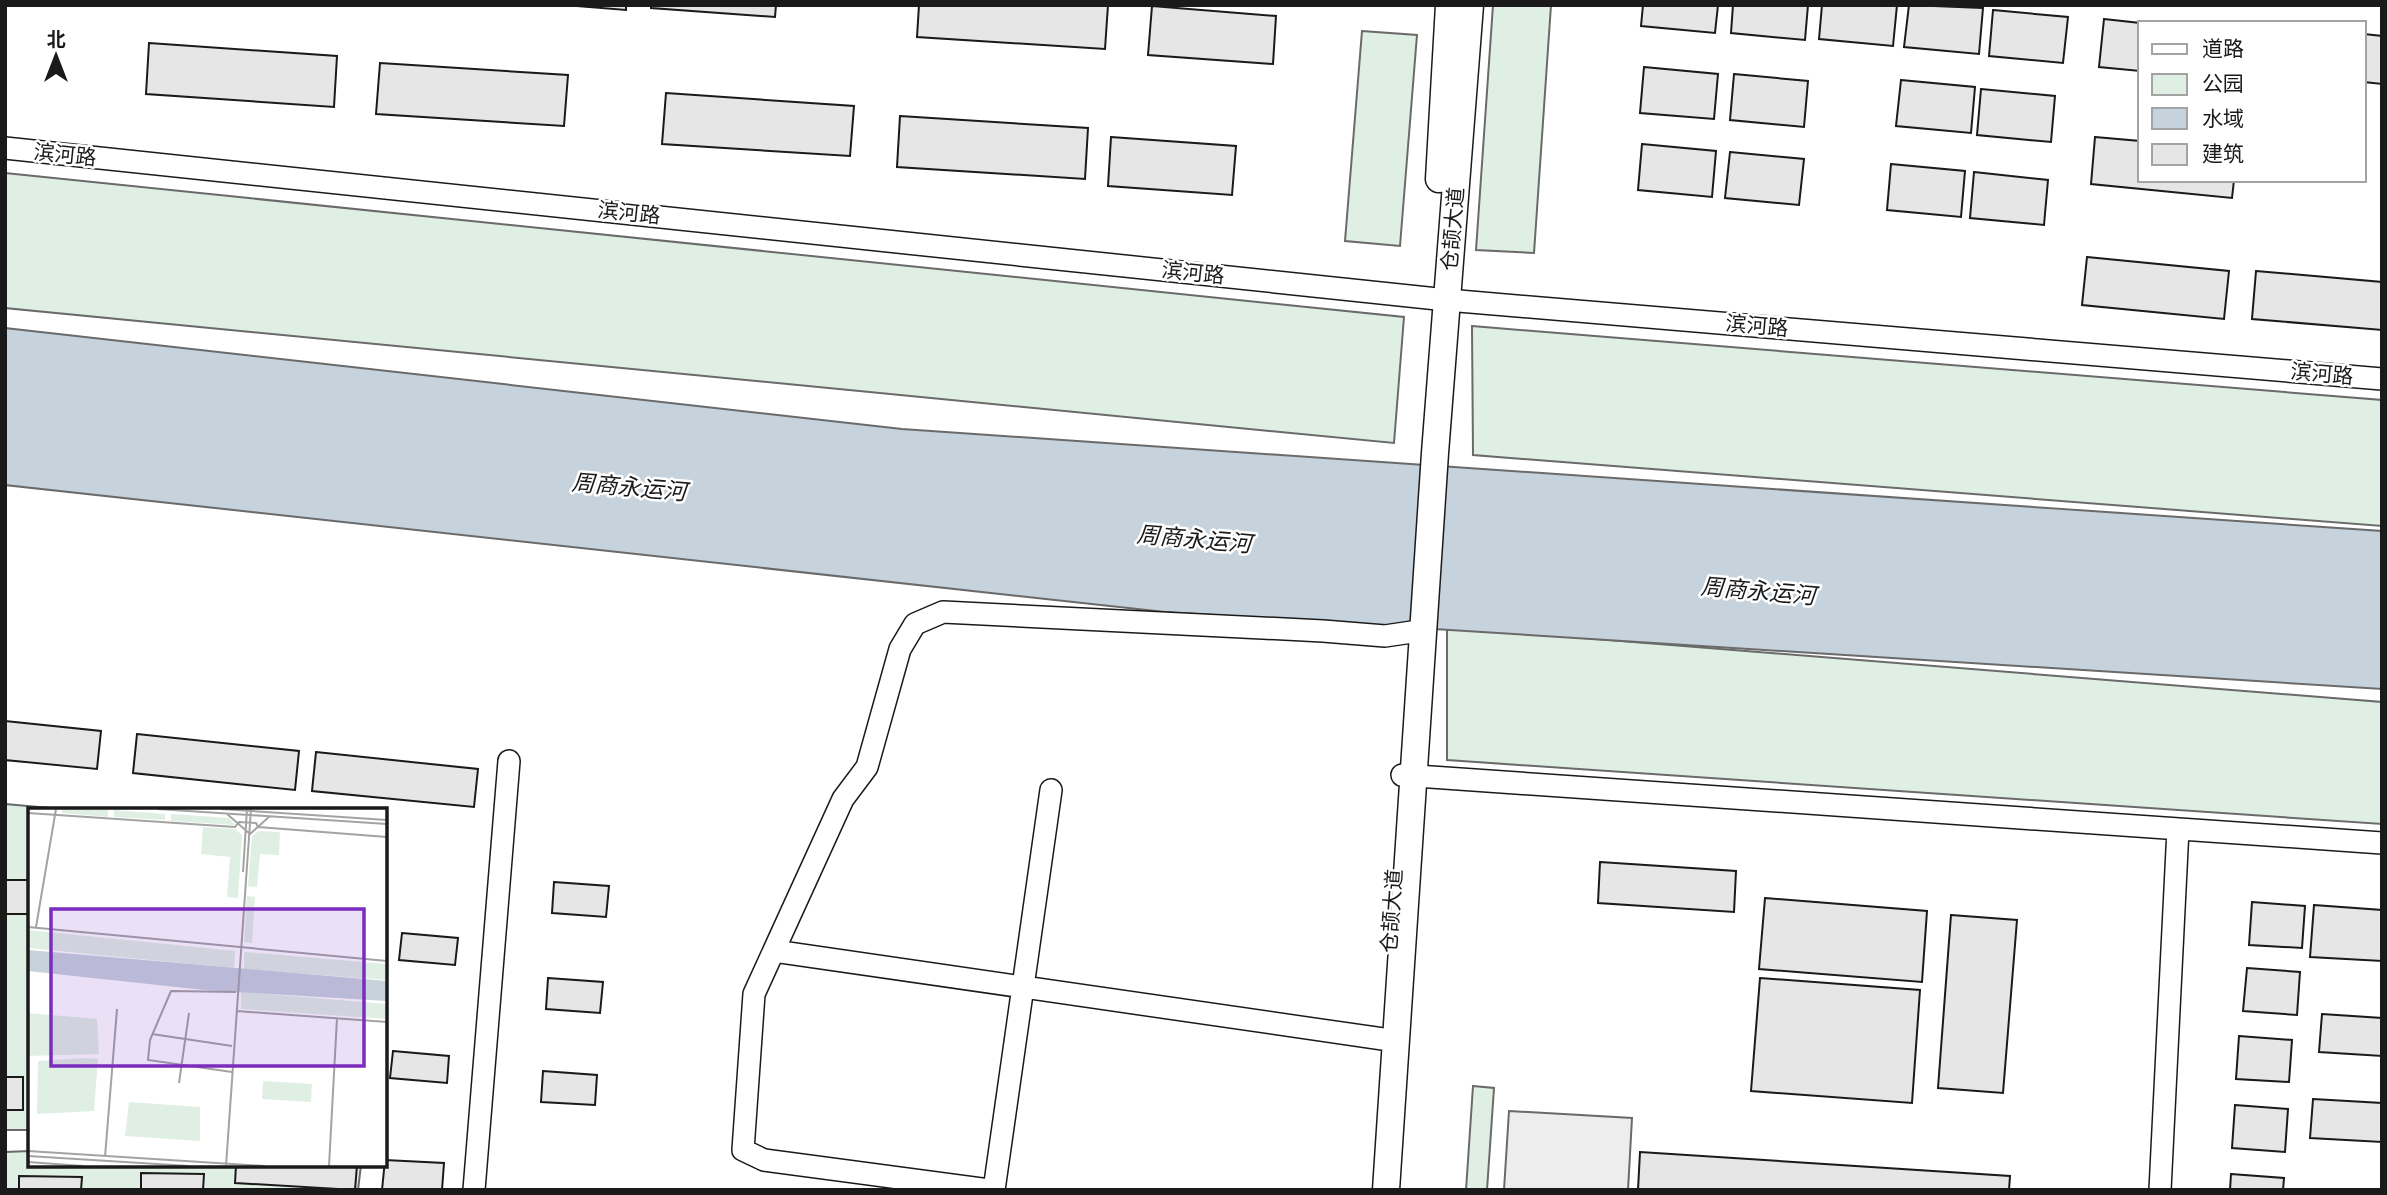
<svg xmlns="http://www.w3.org/2000/svg" width="2387" height="1195" font-family="'Roboto Serif','Noto Sans SC',serif">
	<style>
		.green { fill: #e0efe3; stroke: #6a6a6a; stroke-width: 2 }
		.parking { fill: #ededed; stroke: #6a6a6a; stroke-width: 2 }
		.water { fill: #c6d2dc; stroke: #6a6a6a; stroke-width: 2 }
		.building { fill: #e6e6e6; stroke: #1a1a1a; stroke-width: 2 }
		.lines { fill: none; stroke-linecap: round; stroke-linejoin: round }
		.minor-casing { stroke: #1a1a1a; stroke-width: 24 }
		.major-casing { stroke: #1a1a1a; stroke-width: 29 }
		.minor { stroke: #fff; stroke-width: 21 }
		.major { stroke: #fff; stroke-width: 26 }
		.labels { text-anchor: middle; stroke-width: 5; stroke-linejoin: round; paint-order: stroke }
		.street-label { font-size: 21px; fill: #1a1a1a; stroke: #fff }
		.water-label { font-size: 23px; font-style: italic; fill: #1a1a1a; stroke: #fff }
		.inset-road { fill: none; stroke: #a3a3a3; stroke-width: 2 }
		.view { fill: #7b2cbf; fill-opacity: 0.15; stroke: #7b2cbf; stroke-width: 3.5 }
		.inset-edge { fill: none; stroke: #1a1a1a; stroke-width: 3.5 }
	</style>
	<rect width="100%" height="100%" fill="#fff"/>
	<path class="green" d="M 1493,5 L 1551,5 L 1534,253 L 1476,250 Z
		M 1362,31 L 1417,35 L 1400,246 L 1345,241 Z
		M 5,173 L 1404,317 L 1394,443 L 5,308 Z
		M 1472,326 L 2382,400 L 2382,526 L 1473,455 Z
		M 1447,627 L 2382,702 L 2382,824 L 1447,760 Z
		M 5,804 L 73,810 L 30,810 L 30,1130 L 5,1130 Z
		M 1473,1086 L 1494,1088 L 1487,1190 L 1466,1190 Z
		M 30,1151 L 30,1165 L 361,1165 L 358,1190 L 5,1190 L 5,1152 Z"/>
	<path class="parking" d="M 1509,1111 L 1632,1118 L 1628,1190 L 1504,1190 Z"/>
	<path class="water" d="M 5,328 L 902,429 L 2382,531 L 2382,689 L 1165,612 L 5,485 Z"/>
	<path class="building" d="M 564,5 L 626,5 L 626,10 Z
		M 651,5 L 776,5 L 775,17 L 651,8 Z
		M 919,5 L 1108,5 L 1105,49 L 917,37 Z
		M 1643,5 L 1718,5 L 1715,33 L 1641,26 Z
		M 1733,5 L 1808,5 L 1805,40 L 1731,33 Z
		M 1822,5 L 1897,5 L 1893,46 L 1819,39 Z
		M 1909,5 L 1983,8 L 1979,54 L 1904,47 Z
		M 1152,6 L 1276,16 L 1273,64 L 1148,55 Z
		M 1993,10 L 2068,17 L 2063,63 L 1989,56 Z
		M 2104,19 L 2140,23 L 2140,71 L 2099,67 Z
		M 2364,34 L 2382,36 L 2382,84 L 2364,82 Z
		M 149,43 L 337,56 L 334,107 L 146,94 Z
		M 380,63 L 568,75 L 564,126 L 376,114 Z
		M 1644,67 L 1718,74 L 1714,119 L 1640,113 Z
		M 1734,74 L 1808,81 L 1804,127 L 1730,120 Z
		M 1901,80 L 1975,87 L 1971,133 L 1896,126 Z
		M 1981,89 L 2055,96 L 2051,142 L 1977,135 Z
		M 666,93 L 854,106 L 850,156 L 662,144 Z
		M 900,116 L 1088,128 L 1085,179 L 897,167 Z
		M 1111,137 L 1236,146 L 1232,195 L 1108,186 Z
		M 2095,137 L 2140,141 L 2140,180 L 2234,180 L 2232,198 L 2091,184 Z
		M 1642,144 L 1716,151 L 1712,197 L 1638,190 Z
		M 1730,152 L 1804,159 L 1799,205 L 1725,198 Z
		M 1891,164 L 1965,171 L 1961,217 L 1887,210 Z
		M 1974,172 L 2048,180 L 2044,225 L 1970,218 Z
		M 2087,257 L 2229,271 L 2224,319 L 2082,305 Z
		M 2256,271 L 2382,282 L 2382,330 L 2252,319 Z
		M 5,721 L 101,731 L 97,769 L 5,760 Z
		M 137,734 L 299,751 L 295,790 L 133,773 Z
		M 316,752 L 478,769 L 474,807 L 312,791 Z
		M 1600,862 L 1736,871 L 1734,912 L 1598,903 Z
		M 5,880 L 30,880 L 30,914 L 5,914 Z
		M 554,882 L 609,886 L 606,917 L 552,913 Z
		M 1765,898 L 1927,911 L 1922,982 L 1759,969 Z
		M 2252,902 L 2305,906 L 2302,948 L 2249,945 Z
		M 2314,905 L 2382,910 L 2382,961 L 2310,957 Z
		M 1951,915 L 2017,920 L 2003,1093 L 1938,1088 Z
		M 402,933 L 458,938 L 455,965 L 399,960 Z
		M 2247,968 L 2300,972 L 2297,1015 L 2243,1011 Z
		M 548,978 L 603,982 L 600,1013 L 546,1009 Z
		M 1760,978 L 1920,990 L 1912,1103 L 1751,1091 Z
		M 2322,1014 L 2382,1018 L 2382,1056 L 2319,1052 Z
		M 2239,1036 L 2292,1040 L 2289,1082 L 2236,1079 Z
		M 393,1051 L 449,1056 L 447,1083 L 390,1078 Z
		M 543,1071 L 597,1075 L 595,1105 L 541,1102 Z
		M 5,1077 L 23,1077 L 23,1110 L 5,1110 Z
		M 2313,1099 L 2382,1103 L 2382,1142 L 2310,1138 Z
		M 2235,1105 L 2288,1109 L 2285,1152 L 2232,1148 Z
		M 1640,1152 L 2010,1176 L 2009,1190 L 1638,1190 Z
		M 385,1160 L 444,1163 L 442,1190 L 382,1190 Z
		M 236,1165 L 357,1165 L 355,1190 L 235,1183 Z
		M 141,1173 L 204,1174 L 203,1190 L 141,1190 Z
		M 2231,1174 L 2284,1178 L 2283,1190 L 2230,1190 Z
		M 19,1176 L 82,1177 L 81,1190 L 19,1190 Z"/>
	<g class="lines">
		<defs>
			<path id="minor" d="M 5,148 L 1447,300 L 2382,379
				M 1402,775 L 2382,843
				M 774,951 L 1383,1039
				M 474,1190 L 509,761
				M 989,1190 L 764,1160 L 743,1150 L 754,994 L 843,799 L 867,767 L 900,649 L 915,624 L 943,612 L 1323,631 L 1385,636 L 1412,632
				M 994,1190 L 1051,790
				M 2160,1190 L 2178,829"/>
			<path id="major" d="M 1439,179 L 1449,5
				M 1386,1190 L 1435,453 L 1470,5"/>
		</defs>
		<use href="#minor" class="minor-casing"/>
		<use href="#major" class="major-casing"/>
		<use href="#minor" class="minor"/>
		<use href="#major" class="major"/>
	</g>
	<g class="labels">
		<g class="street-label">
			<text transform="translate(65 155) rotate(6)" y="7">滨河路</text>
			<text transform="translate(629 213) rotate(6)" y="7">滨河路</text>
			<text transform="translate(1453 229) rotate(-85)" y="7">仓颉大道</text>
			<text transform="translate(1193 273) rotate(6)" y="7">滨河路</text>
			<text transform="translate(1757 326) rotate(5)" y="7">滨河路</text>
			<text transform="translate(2322 374) rotate(5)" y="7">滨河路</text>
			<text transform="translate(1392 911) rotate(-86)" y="7">仓颉大道</text>
		</g>
		<g class="water-label">
			<text transform="translate(629 487) rotate(5)" y="8">周商永运河</text>
			<text transform="translate(1194 539) rotate(5)" y="8">周商永运河</text>
			<text transform="translate(1758 591) rotate(5)" y="8">周商永运河</text>
		</g>
	</g>
	<g transform="translate(28 808)">
		<rect width="359" height="359" fill="#fff"/>
		<path d="M 34,1 L 80,2 L 80,9 L 34,5 ZM 86,2 L 137,6 L 137,12 L 86,9 ZM 143,6 L 201,10 L 207,17 L 143,13 ZM 175,19 L 207,21 L 214,27 L 210,90 L 199,89 L 202,49 L 173,46 ZM 231,23 L 252,24 L 251,47 L 232,46 L 229,79 L 220,78 L 224,28 ZM 219,88 L 227,89 L 224,135 L 216,134 ZM 0,122 L 207,143 L 206,160 L 0,140 ZM 216,144 L 359,156 L 359,172 L 216,161 ZM 213,184 L 359,196 L 359,211 L 213,201 ZM 0,205 L 69,211 L 71,246 L 0,248 ZM 55,250 L 70,251 L 66,303 L 9,306 L 10,253 ZM 235,273 L 284,276 L 283,294 L 234,291 ZM 101,294 L 172,299 L 172,333 L 97,328 Z" fill="#e0efe3"/>
		<path d="M 0,142 L 359,173 L 359,193 L 176,182 L 0,163 Z" fill="#c6d2dc"/>
		<path class="inset-road" d="M 130,1 L 359,16M 193,1 L 359,12M 0,5 L 207,19 L 211,14 L 228,15 L 230,19 L 359,29M 199,6 L 222,26 L 242,8M 215,64 L 219,1M 0,119 L 359,153M 8,119 L 28,1M 209,203 L 359,214M 124,226 L 204,238M 204,264 L 120,252 L 122,232 L 143,183 L 208,184M 151,275 L 161,205M 0,343 L 237,358M 0,348 L 161,358M 77,349 L 89,201M 0,354 L 55,358M 198,358 L 223,1M 301,358 L 309,210"/>
		<path class="view" d="M 23,101 L 336,101 L 336,258 L 23,258 Z"/>
		<rect width="359" height="359" class="inset-edge"/>
	</g>
	<rect width="2387" height="1195" fill="none" stroke="#1a1a1a" stroke-width="14"/>
	<rect x="2138" y="21" width="228" height="161" fill="#ffffff" stroke="#a3a3a3" stroke-width="2"/>
	<rect x="2152" y="44" width="35" height="10" fill="#ffffff" stroke="#a3a3a3" stroke-width="2"/>
	<text x="2202" y="56" font-size="21" fill="#1a1a1a">道路</text>
	<rect x="2152" y="74" width="35" height="21" fill="#e0efe3" stroke="#a3a3a3" stroke-width="2"/>
	<text x="2202" y="91" font-size="21" fill="#1a1a1a">公园</text>
	<rect x="2152" y="108" width="35" height="21" fill="#c6d2dc" stroke="#a3a3a3" stroke-width="2"/>
	<text x="2202" y="126" font-size="21" fill="#1a1a1a">水域</text>
	<rect x="2152" y="144" width="35" height="21" fill="#e6e6e6" stroke="#a3a3a3" stroke-width="2"/>
	<text x="2202" y="161" font-size="21" fill="#1a1a1a">建筑</text>
	<g transform="translate(56 56)" stroke="#ffffff" stroke-width="5" paint-order="stroke">
	<path d="M0-5L12 26L0 18L-12 26Z" fill="#1a1a1a"/>
	<text y="-10" font-size="19" font-weight="bold" text-anchor="middle" fill="#1a1a1a">北</text>
	</g>
</svg>
